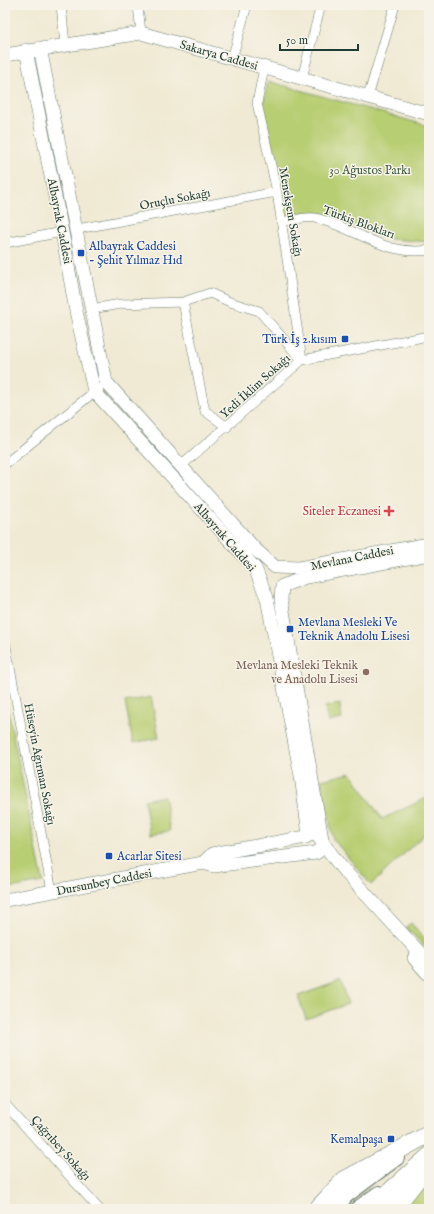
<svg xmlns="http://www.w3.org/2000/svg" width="434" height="1214" font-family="'IM FELL English',serif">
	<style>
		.green { fill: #b8ce72; stroke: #6c8653 }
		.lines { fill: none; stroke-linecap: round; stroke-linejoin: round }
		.street-casing { stroke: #687a6c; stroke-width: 10 }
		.secondary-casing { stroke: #687a6c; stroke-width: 14 }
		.primary-casing { stroke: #687a6c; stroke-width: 16 }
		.highway-casing { stroke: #687a6c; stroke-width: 18 }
		.street { stroke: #fff; stroke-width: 9 }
		.secondary { stroke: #fff; stroke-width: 13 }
		.primary { stroke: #fff; stroke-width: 14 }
		.highway { stroke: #fff; stroke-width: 17 }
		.transit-dot { fill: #1a4fb4; stroke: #f7f3e8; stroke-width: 1.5 }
		.health-dot { fill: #e0444e; stroke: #f7f3e8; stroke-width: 1.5 }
		.education-dot { fill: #8d6e63; stroke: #f7f3e8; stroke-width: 1.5 }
		.labels { text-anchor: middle; stroke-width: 3; stroke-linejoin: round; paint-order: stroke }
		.street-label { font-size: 12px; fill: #1f3d34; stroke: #f7f3e8 }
		.park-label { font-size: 12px; fill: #3e5a40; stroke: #f7f3e8 }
		.transit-label { font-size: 12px; fill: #164399; stroke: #f7f3e8; text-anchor: start }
		.health-label { font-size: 12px; fill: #be3a42; stroke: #f7f3e8; text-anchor: end }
		.education-label { font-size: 12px; fill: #785e54; stroke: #f7f3e8; text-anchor: end }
	</style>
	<rect width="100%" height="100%" fill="#f7f3e8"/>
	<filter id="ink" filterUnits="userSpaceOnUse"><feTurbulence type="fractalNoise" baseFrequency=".025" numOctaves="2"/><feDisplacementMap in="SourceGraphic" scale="8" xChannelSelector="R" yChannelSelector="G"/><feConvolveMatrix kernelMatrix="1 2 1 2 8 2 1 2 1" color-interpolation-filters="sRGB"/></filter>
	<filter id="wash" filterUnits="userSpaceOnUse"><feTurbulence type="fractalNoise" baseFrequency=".012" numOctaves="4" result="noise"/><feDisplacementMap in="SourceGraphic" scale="16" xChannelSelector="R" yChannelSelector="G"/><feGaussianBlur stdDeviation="0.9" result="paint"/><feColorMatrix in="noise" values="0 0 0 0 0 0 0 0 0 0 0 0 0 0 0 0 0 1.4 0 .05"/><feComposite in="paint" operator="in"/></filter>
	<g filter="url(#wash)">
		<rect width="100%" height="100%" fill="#f0ead4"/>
		<path class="green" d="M 268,81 L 429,126 L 429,242 L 390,239 L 317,212 L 283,215 L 263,105 Z
			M 151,697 L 159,738 L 133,743 L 125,702 Z
			M 340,704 L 342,719 L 328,722 L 325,707 Z
			M 5,705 L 7,705 L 43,882 L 5,889 Z
			M 351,773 L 382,819 L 429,797 L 429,830 L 371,885 L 333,839 L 321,780 Z
			M 164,796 L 170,831 L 150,834 L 144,800 Z
			M 411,923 L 429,943 L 429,952 L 406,927 Z
			M 340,981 L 348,1004 L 306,1019 L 298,996 Z
			M 429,1182 L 429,1209 L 405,1209 L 409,1198 Z"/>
	</g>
	<g filter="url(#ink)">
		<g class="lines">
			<defs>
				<path id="street" d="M 61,5 L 65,44
					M 138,5 L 141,33
					M 232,59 L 247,5
					M 264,68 L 257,103 L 277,192 L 302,360
					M 302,78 L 321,5
					M 368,97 L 395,5
					M 281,222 C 291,221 305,216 315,218 C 356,227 384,257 429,250
					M 77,229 L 277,192
					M 5,243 L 62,232
					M 183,302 L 210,293 L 230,302 L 259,311 L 302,360
					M 91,309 L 121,304 L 183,302 L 205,411 L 227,427
					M 5,464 L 99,388
					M 181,466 L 302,360 L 429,336
					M 5,641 L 52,891
					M 5,1104 L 99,1209"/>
				<path id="secondary" d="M 40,48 L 106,382 L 255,549 L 275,567
					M 26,50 L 62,232 L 76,311 L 94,391 L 255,568 L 267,598 L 301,776 L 309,835
					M 5,55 L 141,33 L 429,114
					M 275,567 L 299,568 L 429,544
					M 282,586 L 281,599 L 322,839
					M 282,586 L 306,577 L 429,554
					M 203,863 L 212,854 L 306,837 L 311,834 L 317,835 L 341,867 L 429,963
					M 5,900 L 203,863 L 214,866 L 316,853 L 323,848 L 323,842
					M 414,958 L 429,975"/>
				<path id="primary" d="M 335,1209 L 346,1196 L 397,1158
					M 357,1209 L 379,1193"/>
				<path id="highway" d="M 317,1209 L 344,1180 L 429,1134
					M 370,1209 L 429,1156
					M 394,1209 L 420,1176"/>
			</defs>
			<use href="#street" class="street-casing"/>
			<use href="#secondary" class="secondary-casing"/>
			<use href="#primary" class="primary-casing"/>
			<use href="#highway" class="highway-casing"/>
			<use href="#street" class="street"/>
			<use href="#secondary" class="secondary"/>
			<use href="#primary" class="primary"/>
			<use href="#highway" class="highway"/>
		</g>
	</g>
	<g class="transit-dot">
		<rect x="77" y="249" width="8" height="8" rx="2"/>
		<rect x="341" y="335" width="8" height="8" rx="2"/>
		<rect x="286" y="625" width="8" height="8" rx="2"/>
		<rect x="105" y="852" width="8" height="8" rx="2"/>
		<rect x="387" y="1135" width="8" height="8" rx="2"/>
	</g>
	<path class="health-dot" d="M387 505h4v4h4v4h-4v4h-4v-4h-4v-4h4z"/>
	<circle class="education-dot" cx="366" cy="672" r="4"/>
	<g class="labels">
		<g class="street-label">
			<text transform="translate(219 55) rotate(16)" y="4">Sakarya Caddesi</text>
			<text transform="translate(175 199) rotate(-11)" y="4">Oruçlu Sokağı</text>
			<text transform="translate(291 212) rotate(80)" y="4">Menekşem Sokağı</text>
			<text transform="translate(60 221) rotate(79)" y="4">Albayrak Caddesi</text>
			<text transform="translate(359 222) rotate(20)" y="4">Türkiş Blokları</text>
			<text transform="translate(255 386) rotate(-42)" y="4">Yedi İklim Sokağı</text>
			<text transform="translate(225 537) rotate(49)" y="4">Albayrak Caddesi</text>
			<text transform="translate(352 558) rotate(-11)" y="4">Mevlana Caddesi</text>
			<text transform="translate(40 764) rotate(79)" y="4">Hüseyin Ağırman Sokağı</text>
			<text transform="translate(104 882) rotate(-11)" y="4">Dursunbey Caddesi</text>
			<text transform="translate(61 1148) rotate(48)" y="4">Çağrıbey Sokağı</text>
		</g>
		<g class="park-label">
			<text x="370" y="174">30 Ağustos Parkı</text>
		</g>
		<g class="transit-label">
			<text x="89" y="250">Albayrak Caddesi<tspan x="89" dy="14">- Şehit Yılmaz Hıd</tspan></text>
			<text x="337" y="343" text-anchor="end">Türk İş 2.kısım</text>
			<text x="298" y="626">Mevlana Mesleki Ve<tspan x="298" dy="14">Teknik Anadolu Lisesi</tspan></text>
			<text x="117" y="860">Acarlar Sitesi</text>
			<text x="383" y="1143" text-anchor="end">Kemalpaşa</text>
		</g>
		<g class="health-label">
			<text x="381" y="515">Siteler Eczanesi</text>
		</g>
		<g class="education-label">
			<text x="358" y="669">Mevlana Mesleki Teknik<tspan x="358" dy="14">ve Anadolu Lisesi</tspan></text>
		</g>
	</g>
	<rect width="434" height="1214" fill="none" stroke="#f7f3e8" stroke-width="20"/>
	<path d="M280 44v6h78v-6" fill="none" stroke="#1f3d34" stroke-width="2"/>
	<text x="286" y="44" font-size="12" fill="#1f3d34" stroke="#f7f3e8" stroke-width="3" paint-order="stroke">50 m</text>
</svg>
